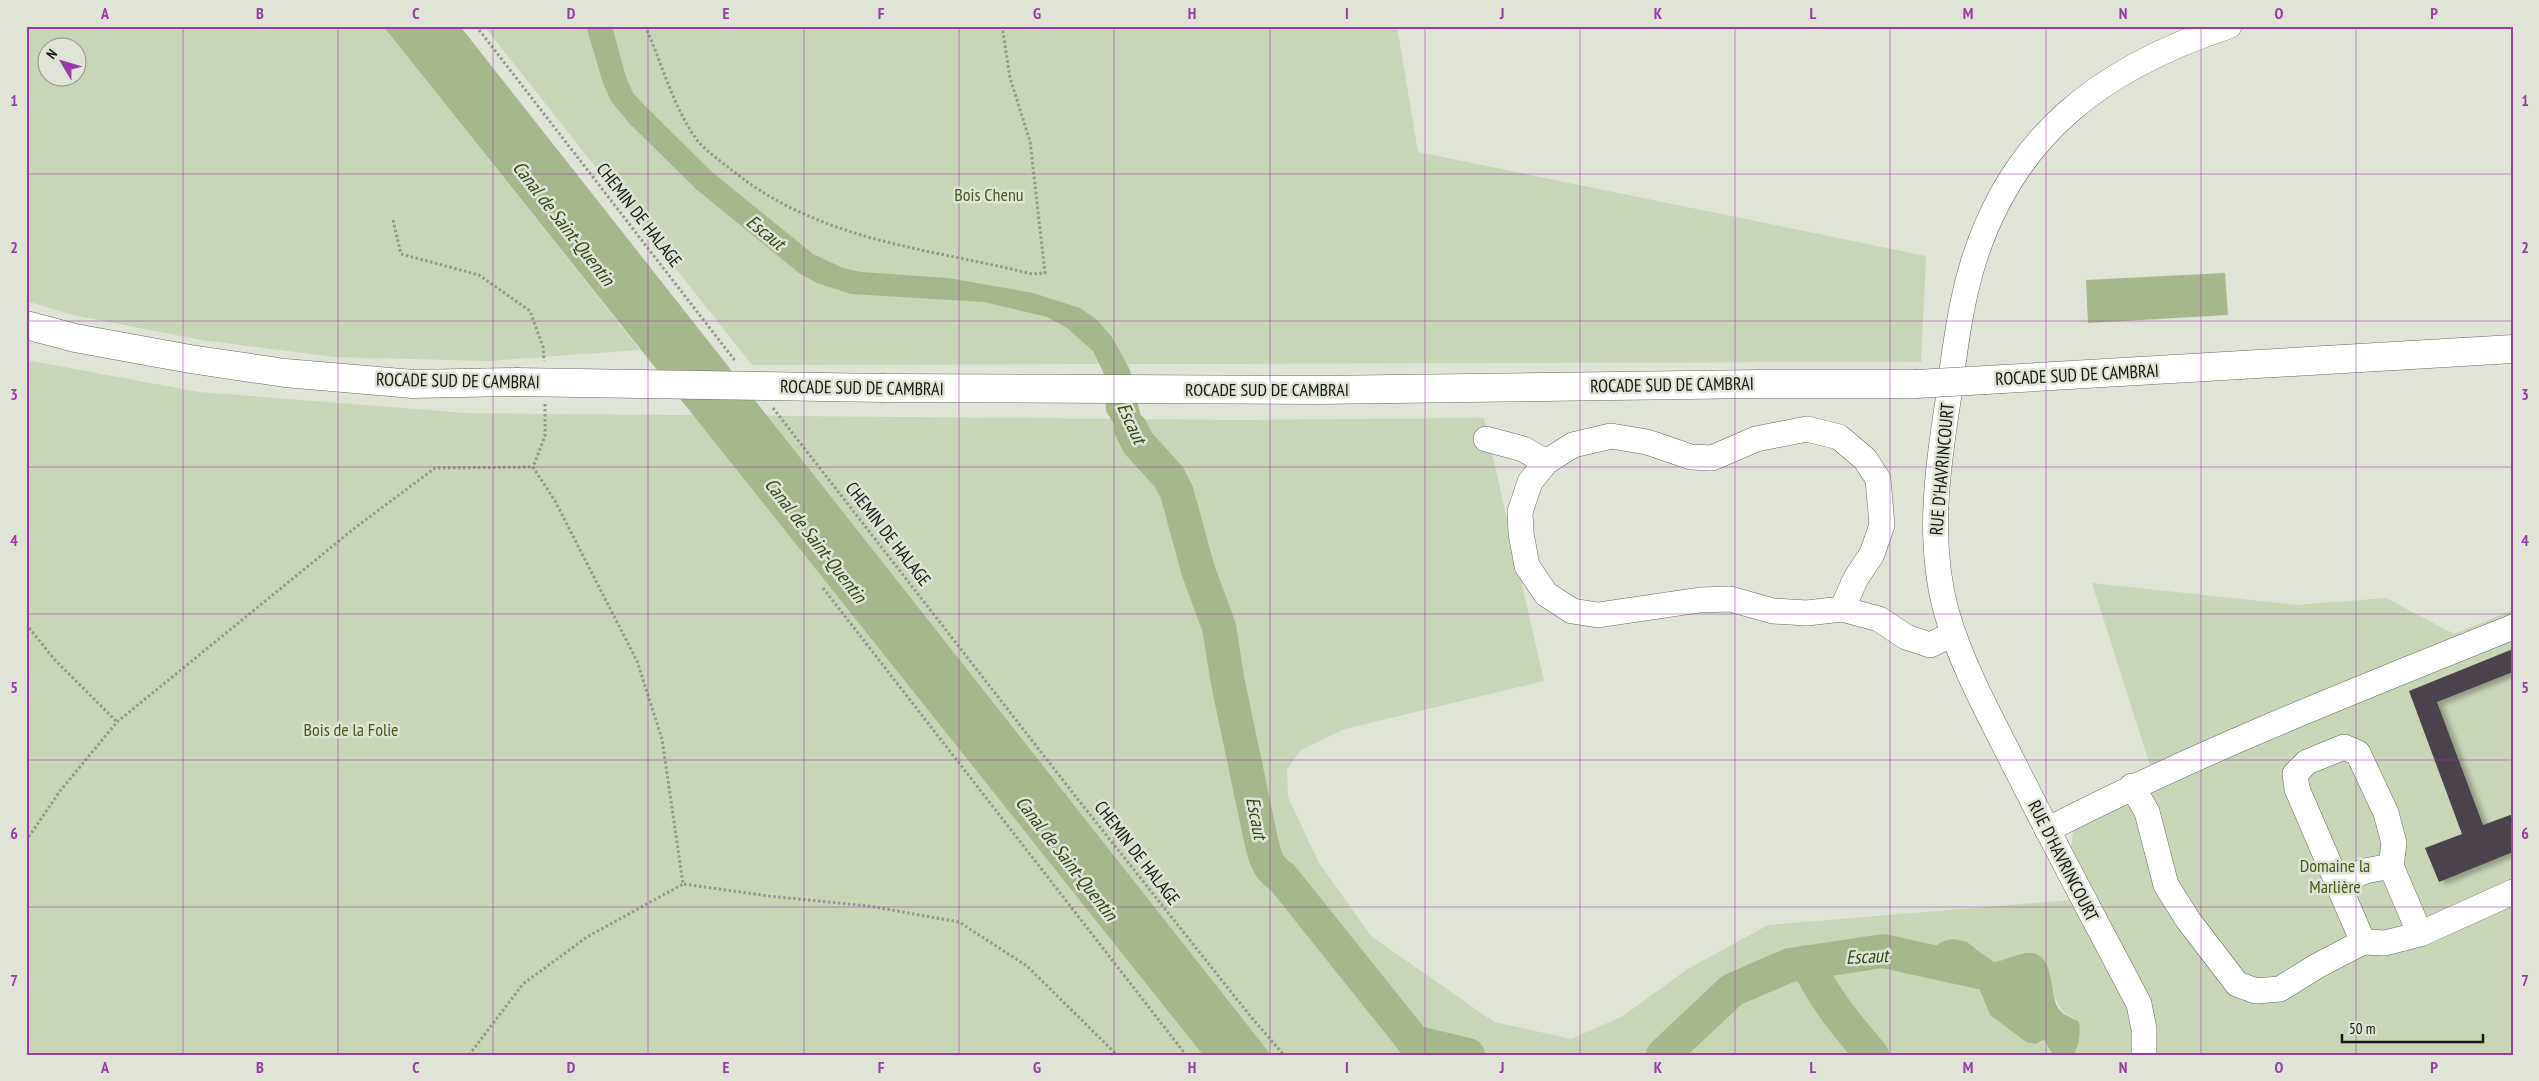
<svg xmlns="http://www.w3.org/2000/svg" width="2539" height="1081" font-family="'PT Sans Narrow',sans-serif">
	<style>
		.green { fill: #c8d5b7; fill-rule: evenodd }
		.water { fill: #a6b88b }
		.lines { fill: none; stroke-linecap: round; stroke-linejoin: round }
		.river { stroke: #a6b88b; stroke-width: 34 }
		.building { fill: #4b434c; filter: url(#shadow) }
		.minor-casing { stroke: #656a5e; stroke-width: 26 }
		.highway-casing { stroke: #656a5e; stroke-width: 29 }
		.path { stroke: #94988e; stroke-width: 3; stroke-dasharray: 2.5 2.5; stroke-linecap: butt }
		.minor { stroke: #fff; stroke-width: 25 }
		.highway { stroke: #fff; stroke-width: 28 }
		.highway-bridge-casing { stroke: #656a5e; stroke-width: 29; stroke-linecap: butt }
		.highway-bridge { stroke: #fff; stroke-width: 28 }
		.grid { fill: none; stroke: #973ba6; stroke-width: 1; stroke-opacity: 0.55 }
		.labels { text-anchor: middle; stroke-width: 5; stroke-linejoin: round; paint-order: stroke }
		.park-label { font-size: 18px; fill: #445a18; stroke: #dfe4d7 }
		.street-label { font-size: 18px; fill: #161813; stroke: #dfe4d7 }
		.water-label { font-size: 19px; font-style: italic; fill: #334413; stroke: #dfe4d7 }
		.neatline { fill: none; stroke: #973ba6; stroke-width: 2 }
		.grid-label { font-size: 16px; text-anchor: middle; font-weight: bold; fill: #973ba6 }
	</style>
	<defs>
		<filter id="shadow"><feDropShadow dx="5.5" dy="3" stdDeviation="2.5" flood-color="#0004"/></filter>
	</defs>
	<rect width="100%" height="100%" fill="#dfe4d7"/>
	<path class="green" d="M 26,26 L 383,26 L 640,350 L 488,361 L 335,357 L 201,340 L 73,315 L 26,301 ZM 48,48 L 78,48 L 78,78 L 48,78 Z
		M 484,26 L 1397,26 L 1418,152 L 1926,256 L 1921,362 L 752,365 Z
		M 26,360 L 199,392 L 465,413 L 1235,420 L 1484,418 L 1544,681 L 1345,729 L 1301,750 L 1287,769 L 1288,797 L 1319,863 L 1371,936 L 1494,1022 L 1571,1039 L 1623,1016 L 1686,970 L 1768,925 L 2096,898 L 2071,847 L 2073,832 L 2082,819 L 2155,781 L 2092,583 L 2297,605 L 2386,598 L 2454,634 L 2513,610 L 2513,1055 L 2073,1055 L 2076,1050 L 2074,1018 C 2046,1006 2058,977 2038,955 L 1993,962 L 1985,958 L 1977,948 L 1959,976 L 1971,978 L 1979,988 L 1990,1015 L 2026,1042 L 2040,1043 L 2044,1040 L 2053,1055 L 26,1055 Z"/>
	<path class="water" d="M 383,26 L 460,26 L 1271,1055 L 1203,1055 Z
		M 586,26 L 612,26 L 626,77 L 633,93 L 649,110 L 712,172 L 813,254 L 843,268 L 861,272 L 948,278 L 1033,293 L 1080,308 L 1096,319 L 1112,337 L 1130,370 L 1143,426 L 1150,439 L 1169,457 L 1147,472 L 1130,451 L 1106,411 L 1104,374 L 1093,351 L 1067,328 L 1047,317 L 984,302 L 851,294 L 817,283 L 799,273 L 696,189 L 629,123 L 611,101 L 603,83 Z
		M 2225,273 L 2228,315 L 2088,323 L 2086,280 Z
		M 1954,939 L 1967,942 L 1993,962 C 2005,961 2020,952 2031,953 C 2054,955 2050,992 2057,1006 C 2061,1015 2072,1017 2079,1022 C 2081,1032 2079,1047 2073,1055 L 2053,1055 L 2044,1040 L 2035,1044 L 2026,1042 L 1990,1015 L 1979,988 L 1971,978 L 1951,974 L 1935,965 L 1930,958 C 1933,944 1941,941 1954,939 Z"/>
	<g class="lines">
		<path class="river" d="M 1131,429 L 1138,443 L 1169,477 L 1177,493 L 1198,570 L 1219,627 L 1228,683 L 1261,840 C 1265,856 1267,868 1282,877 L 1414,1042 L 1468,1055
			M 1807,962 C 1823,997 1847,1026 1872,1055
			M 1663,1055 L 1732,990 L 1790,965 L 1883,951 L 1979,972"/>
	</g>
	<path class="building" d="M 2513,649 L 2513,672 L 2437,702 L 2483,825 L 2513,814 L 2513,852 L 2439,882 L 2425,848 L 2462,834 L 2409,691 Z"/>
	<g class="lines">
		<defs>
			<path id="minor" d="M 1807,429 L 1839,437 L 1865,459 L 1878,479 L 1882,525 L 1872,554 L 1856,578 L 1842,609 L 1807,613 L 1773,611 L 1730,599 L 1700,600 L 1598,615 L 1572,611 L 1546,594 L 1527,566 L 1521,533 L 1520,512 L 1530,482 L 1546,462 L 1573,445 L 1611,436 L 1647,442 L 1691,457 L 1712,458 L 1756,439 Z
				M 1486,439 L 1523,449 L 1546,462
				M 1842,609 L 1879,619 L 1906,637 L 1930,645 L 1953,634
				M 2132,786 L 2147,812 L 2166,885 L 2188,920 L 2237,984 L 2256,991 L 2280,989 L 2317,966 L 2363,942 L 2297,789 L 2295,774 L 2307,762 L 2344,747 L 2358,753 L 2386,813 L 2394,843 L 2391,866 L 2420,934 L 2513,892
				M 2047,830 C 2198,752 2356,690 2513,627
				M 2338,883 L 2365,871 L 2391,866
				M 2363,942 L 2385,943 L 2420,934
				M 2144,1055 L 2144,1029 L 2139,1004 C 2095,920 2050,837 2008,752 C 1985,707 1961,662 1947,614 C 1927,544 1937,471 1948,401 C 1954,357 1959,312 1971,270 C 2010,136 2101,68 2229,26"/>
			<path id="highway" d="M 26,325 L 75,338 L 190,359 L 285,373 L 413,384 L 516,382
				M 1986,380 L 2513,349
				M 884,388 L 1318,390 L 1759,384 L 1916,384"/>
		</defs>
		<use href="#minor" class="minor-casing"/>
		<use href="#highway" class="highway-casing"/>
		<path class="path" d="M 476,26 L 736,362
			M 645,26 C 662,63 673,107 697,140 C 707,152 722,162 734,172 C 823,242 928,248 1032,274 L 1045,273 L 1030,141 L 1010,78 L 1002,26
			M 393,220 L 401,254 L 479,275 L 530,311 L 543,347 L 544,361
			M 545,404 L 545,436 L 533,467 L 555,501 L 637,661 L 662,739 L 683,884 L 769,896 L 869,906 L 959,922 L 1027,966 L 1117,1055
			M 773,408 L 1076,797 L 1251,1017 L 1284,1055
			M 823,588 L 1186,1055
			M 26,624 L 55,660 L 117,722
			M 26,841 L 60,791 L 117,722 L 356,527 L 435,468 L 533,467
			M 469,1055 L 523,984 L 587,937 L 683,884"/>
		<use href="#minor" class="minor"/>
		<use href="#highway" class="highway"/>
		<defs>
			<path id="highway-bridge" d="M 516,382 L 884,388
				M 1916,384 L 1986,380"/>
		</defs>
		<use href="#highway-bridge" class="highway-bridge-casing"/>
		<use href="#highway-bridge" class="highway-bridge"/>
	</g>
	<path class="grid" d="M 183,26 L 183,1055M 338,26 L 338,1055M 493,26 L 493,1055M 648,26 L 648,1055M 804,26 L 804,1055M 959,26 L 959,1055M 1114,26 L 1114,1055M 1270,26 L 1270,1055M 1425,26 L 1425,1055M 1580,26 L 1580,1055M 1735,26 L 1735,1055M 1890,26 L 1890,1055M 2046,26 L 2046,1055M 2201,26 L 2201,1055M 2356,26 L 2356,1055M 26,174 L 2513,174M 26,321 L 2513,321M 26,467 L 2513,467M 26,614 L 2513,614M 26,760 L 2513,760M 26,907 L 2513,907"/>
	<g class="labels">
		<g class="park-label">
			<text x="989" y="201">Bois Chenu</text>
			<text x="351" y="736">Bois de la Folie</text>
			<text x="2335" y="872">Domaine la<tspan x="2335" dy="21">Marlière</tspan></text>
		</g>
		<g class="street-label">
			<text transform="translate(639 215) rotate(52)" y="6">CHEMIN DE HALAGE</text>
			<text transform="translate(2077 375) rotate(-3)" y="6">ROCADE SUD DE CAMBRAI</text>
			<text transform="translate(458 381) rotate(1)" y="6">ROCADE SUD DE CAMBRAI</text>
			<text transform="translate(1672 385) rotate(-1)" y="6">ROCADE SUD DE CAMBRAI</text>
			<text transform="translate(862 388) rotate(1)" y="6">ROCADE SUD DE CAMBRAI</text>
			<text x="1267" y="396">ROCADE SUD DE CAMBRAI</text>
			<text transform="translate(1942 469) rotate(-85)" y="6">RUE D'HAVRINCOURT</text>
			<text transform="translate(888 534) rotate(52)" y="6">CHEMIN DE HALAGE</text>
			<text transform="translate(1137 853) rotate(52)" y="6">CHEMIN DE HALAGE</text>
			<text transform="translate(2063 861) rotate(63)" y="6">RUE D'HAVRINCOURT</text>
		</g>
		<g class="water-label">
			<text transform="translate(564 223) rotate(52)" y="7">Canal de Saint-Quentin</text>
			<text transform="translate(766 232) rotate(39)" y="7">Escaut</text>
			<text transform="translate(1132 423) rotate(65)" y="7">Escaut</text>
			<text transform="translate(816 540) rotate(52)" y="7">Canal de Saint-Quentin</text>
			<text transform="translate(1257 818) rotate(79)" y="7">Escaut</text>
			<text transform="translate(1067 858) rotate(52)" y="7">Canal de Saint-Quentin</text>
			<text transform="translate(1867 956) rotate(-3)" y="7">Escaut</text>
		</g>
	</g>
	<rect width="2539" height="1081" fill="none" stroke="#dfe4d7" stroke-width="55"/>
	<g transform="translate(62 62) rotate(308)"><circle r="24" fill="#dfe4d7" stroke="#8f9289"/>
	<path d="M0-4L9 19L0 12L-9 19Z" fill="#973ba6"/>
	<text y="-8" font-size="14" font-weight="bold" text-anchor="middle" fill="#161813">N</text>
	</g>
	<path d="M2342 1034v8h141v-8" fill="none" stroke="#161813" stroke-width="2.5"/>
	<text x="2349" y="1034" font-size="15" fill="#161813" stroke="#dfe4d7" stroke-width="4" paint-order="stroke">50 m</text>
	<rect x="28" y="28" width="2484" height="1026" class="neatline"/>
	<g class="grid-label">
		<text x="105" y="19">A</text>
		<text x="260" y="19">B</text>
		<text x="416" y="19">C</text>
		<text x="571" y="19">D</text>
		<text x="726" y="19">E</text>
		<text x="881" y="19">F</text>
		<text x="1037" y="19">G</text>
		<text x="1192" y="19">H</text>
		<text x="1347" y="19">I</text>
		<text x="1502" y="19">J</text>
		<text x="1658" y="19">K</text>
		<text x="1813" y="19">L</text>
		<text x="1968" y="19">M</text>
		<text x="2123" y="19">N</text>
		<text x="2279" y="19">O</text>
		<text x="2434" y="19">P</text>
		<text x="14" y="106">1</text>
		<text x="2525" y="106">1</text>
		<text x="14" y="253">2</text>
		<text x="2525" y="253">2</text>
		<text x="14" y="400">3</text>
		<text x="2525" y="400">3</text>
		<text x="14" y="546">4</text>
		<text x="2525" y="546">4</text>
		<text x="14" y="693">5</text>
		<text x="2525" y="693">5</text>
		<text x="14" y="839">6</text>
		<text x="2525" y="839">6</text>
		<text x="14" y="986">7</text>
		<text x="2525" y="986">7</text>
		<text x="105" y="1073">A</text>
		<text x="260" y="1073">B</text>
		<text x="416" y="1073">C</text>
		<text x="571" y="1073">D</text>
		<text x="726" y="1073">E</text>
		<text x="881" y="1073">F</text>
		<text x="1037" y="1073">G</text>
		<text x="1192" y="1073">H</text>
		<text x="1347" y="1073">I</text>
		<text x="1502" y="1073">J</text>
		<text x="1658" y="1073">K</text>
		<text x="1813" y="1073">L</text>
		<text x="1968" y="1073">M</text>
		<text x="2123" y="1073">N</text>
		<text x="2279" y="1073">O</text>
		<text x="2434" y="1073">P</text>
	</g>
</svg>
